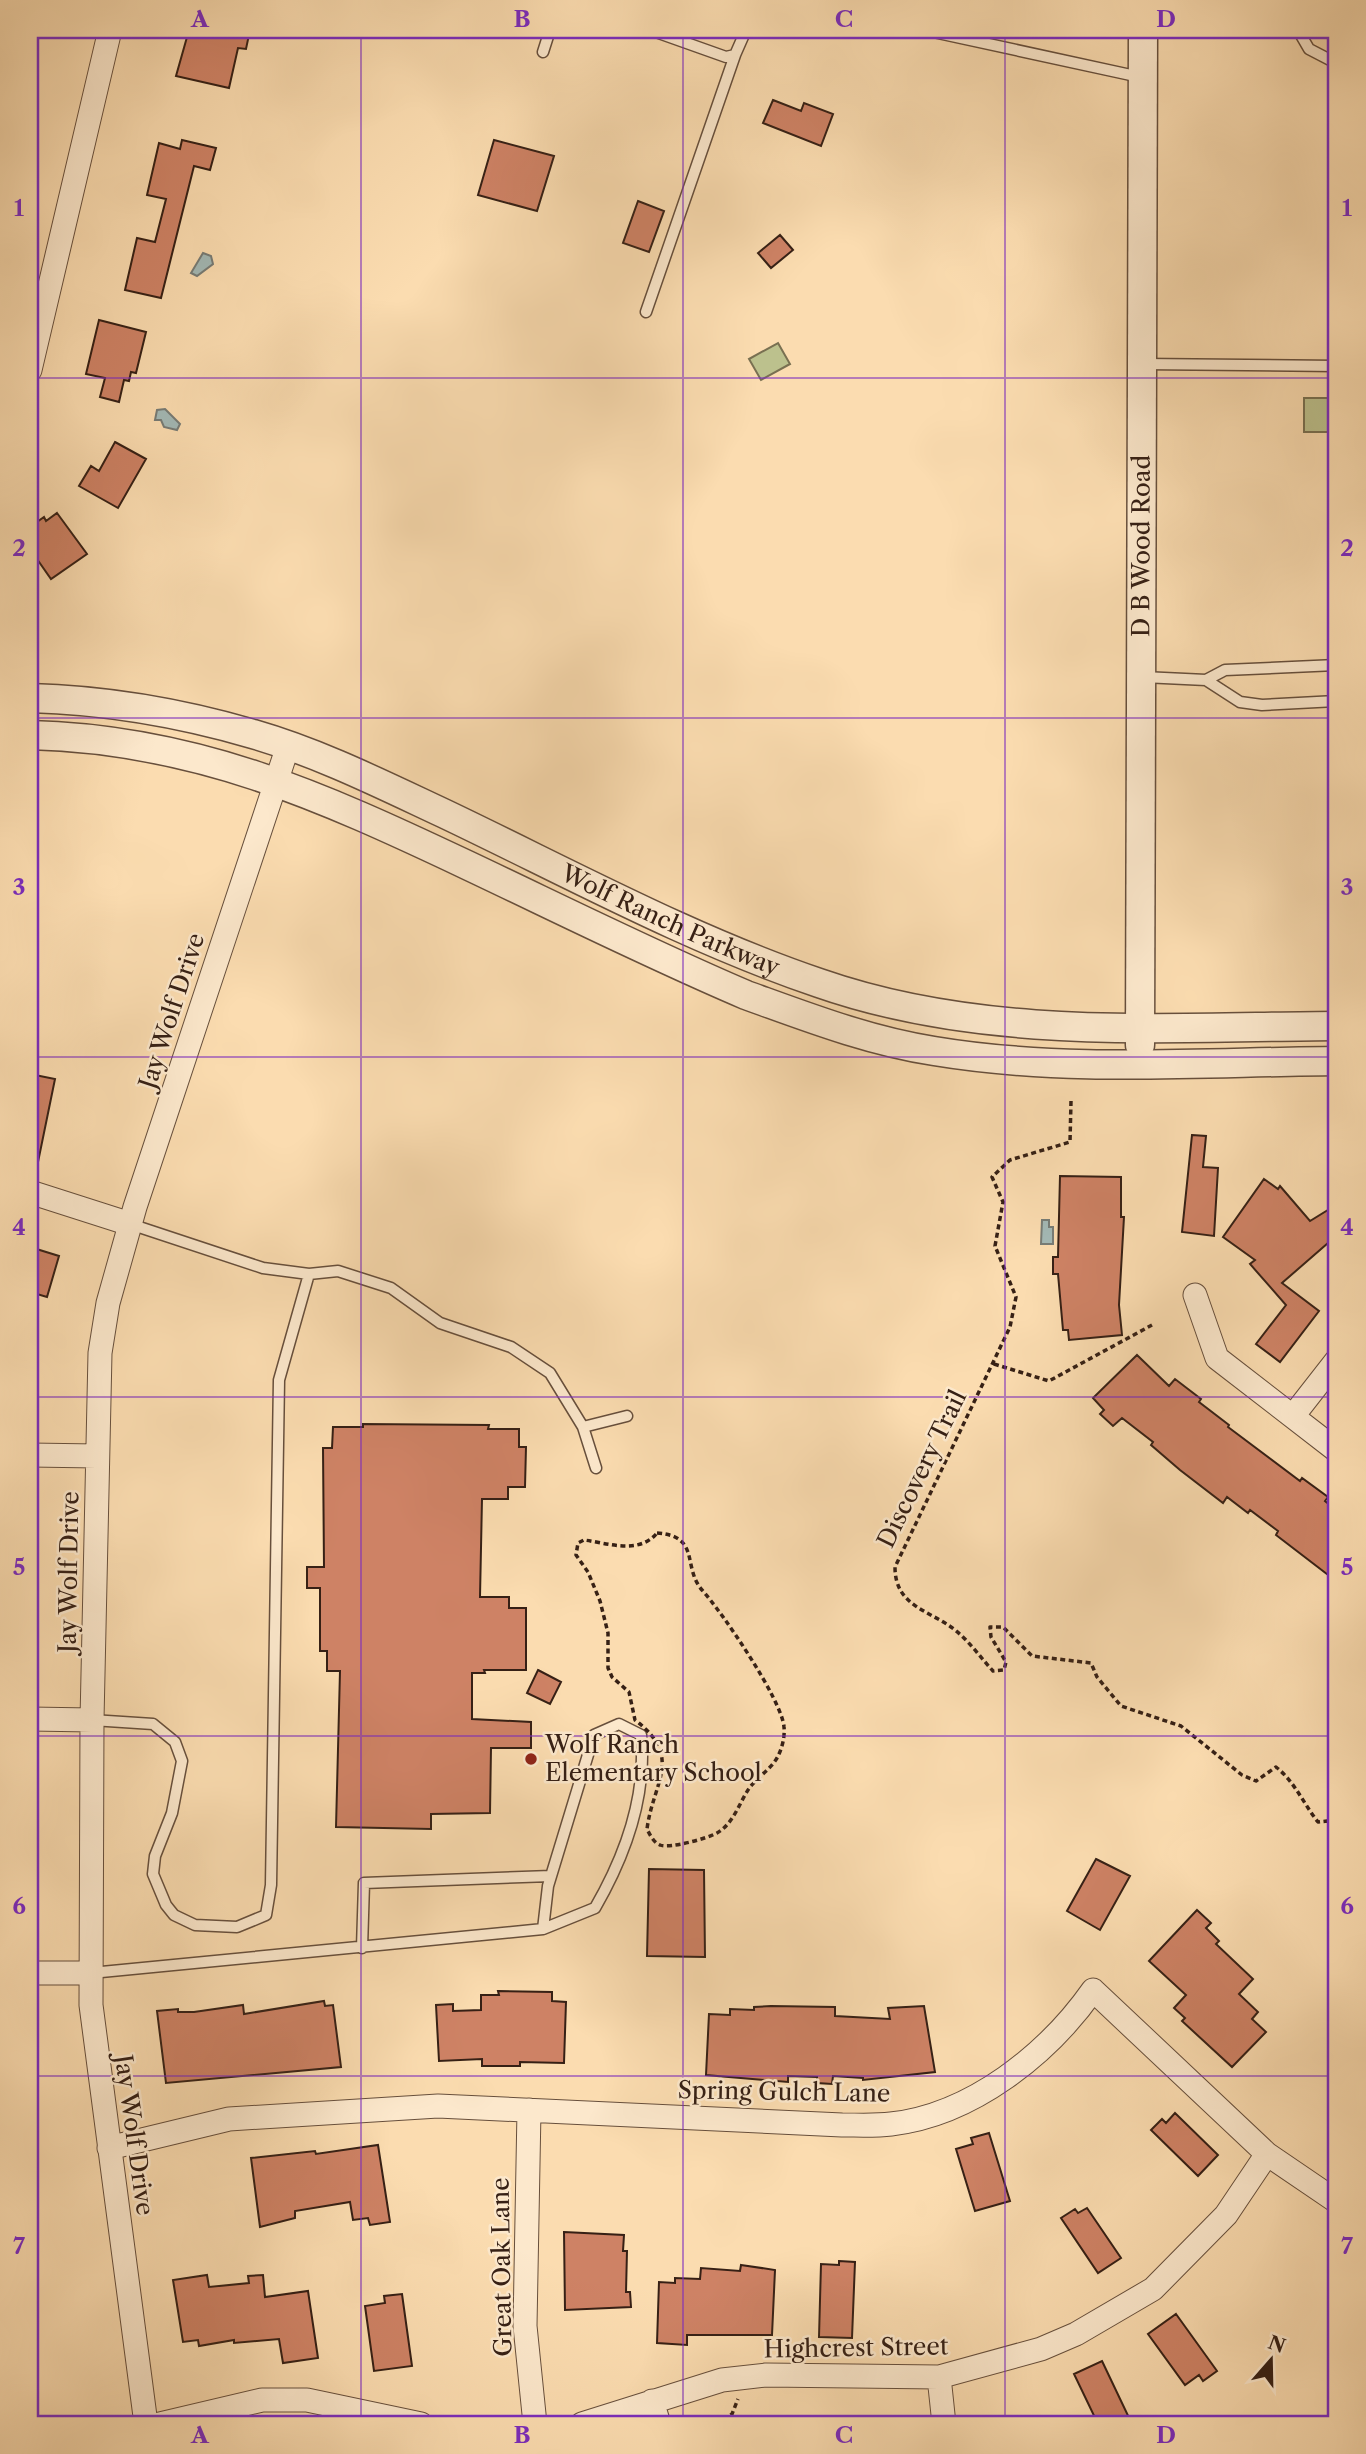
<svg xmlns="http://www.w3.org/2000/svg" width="1366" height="2454" font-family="'Libre Caslon Text',serif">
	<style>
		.green { fill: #bcc18d; stroke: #797051; stroke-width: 2 }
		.water { fill: #a3b9b6; stroke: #777c76; stroke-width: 2 }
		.building { fill: #ce8265; stroke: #362015; stroke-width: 2 }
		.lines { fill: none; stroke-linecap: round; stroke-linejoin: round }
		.service-casing { stroke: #674f3c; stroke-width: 13 }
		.minor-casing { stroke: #674f3c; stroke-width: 25 }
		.tertiary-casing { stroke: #674f3c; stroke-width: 31 }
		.path { stroke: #362015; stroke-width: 3.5; stroke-dasharray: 5 3.5; stroke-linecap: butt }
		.service { stroke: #fce8cc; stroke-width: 10 }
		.minor { stroke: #fce8cc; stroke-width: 23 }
		.tertiary { stroke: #fce8cc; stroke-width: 28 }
		.grid { fill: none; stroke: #7b2cbf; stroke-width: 2; stroke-opacity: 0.55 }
		.poi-dot { fill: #8f2418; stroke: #fce8cc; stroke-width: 2.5 }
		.labels { text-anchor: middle; stroke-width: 5; stroke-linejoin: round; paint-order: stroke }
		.street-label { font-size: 24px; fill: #362015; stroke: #fce8cc }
		.poi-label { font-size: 24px; fill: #362015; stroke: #fce8cc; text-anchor: start }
		.neatline { fill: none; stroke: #7b2cbf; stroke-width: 2.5 }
		.grid-label { font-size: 23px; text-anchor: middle; font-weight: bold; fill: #7b2cbf }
	</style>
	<rect width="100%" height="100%" fill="#fbdcb0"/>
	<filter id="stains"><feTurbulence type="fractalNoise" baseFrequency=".00286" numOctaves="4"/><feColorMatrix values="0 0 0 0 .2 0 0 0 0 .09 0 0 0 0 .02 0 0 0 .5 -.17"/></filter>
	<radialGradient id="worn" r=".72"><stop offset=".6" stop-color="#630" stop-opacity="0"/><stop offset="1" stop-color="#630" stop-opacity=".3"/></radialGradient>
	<path class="green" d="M 778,343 L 790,364 L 761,380 L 749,359 Z
		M 1304,398 L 1336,398 L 1336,432 L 1304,432 Z"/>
	<path class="water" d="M 203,253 L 211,256 L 213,264 L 197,276 L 191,273 Z
		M 165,409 L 180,424 L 177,430 L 164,427 L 161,420 L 155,420 L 157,410 Z
		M 1042,1220 L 1049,1220 L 1049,1227 L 1053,1227 L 1053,1244 L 1041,1244 Z"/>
	<path class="building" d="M 189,30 L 250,30 L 246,49 L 238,48 L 229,88 L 176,76 Z
		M 773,100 L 801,111 L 804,103 L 833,114 L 821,146 L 763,123 Z
		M 182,140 L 216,148 L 210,170 L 194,166 L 161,298 L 125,290 L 137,238 L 155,242 L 166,199 L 147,195 L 159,143 L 180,149 Z
		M 494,140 L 554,156 L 537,211 L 478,195 Z
		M 638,201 L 664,211 L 649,252 L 623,243 Z
		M 780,235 L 793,250 L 771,268 L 758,253 Z
		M 99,320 L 146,332 L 136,373 L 131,372 L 129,381 L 124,380 L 119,402 L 100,397 L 105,378 L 86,374 Z
		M 115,442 L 146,459 L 118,508 L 79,486 L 91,466 L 99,471 Z
		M 57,513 L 87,554 L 51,579 L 30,549 L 30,527 L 44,517 L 46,521 Z
		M 30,1074 L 55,1079 L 37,1167 L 30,1166 Z
		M 1192,1135 L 1206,1136 L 1203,1167 L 1218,1168 L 1214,1236 L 1182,1232 Z
		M 1060,1176 L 1121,1177 L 1121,1217 L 1124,1217 L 1119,1305 L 1122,1335 L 1069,1340 L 1068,1330 L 1063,1330 L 1058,1274 L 1053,1274 L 1053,1257 L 1058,1257 Z
		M 1264,1179 L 1278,1189 L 1280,1186 L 1310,1221 L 1336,1205 L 1336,1236 L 1282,1283 L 1319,1311 L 1280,1362 L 1256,1344 L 1286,1305 L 1250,1264 L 1255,1260 L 1223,1237 Z
		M 30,1247 L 59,1256 L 47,1297 L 30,1292 Z
		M 1137,1355 L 1169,1386 L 1175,1379 L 1201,1399 L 1199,1402 L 1229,1425 L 1228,1427 L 1300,1481 L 1302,1478 L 1328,1497 L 1325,1501 L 1336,1510 L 1336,1581 L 1276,1535 L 1278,1531 L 1250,1510 L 1248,1513 L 1227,1497 L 1223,1503 L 1180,1470 L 1151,1445 L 1153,1442 L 1122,1418 L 1113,1426 L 1100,1414 L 1104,1410 L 1093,1398 Z
		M 363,1424 L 489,1425 L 488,1429 L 519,1429 L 519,1447 L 526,1447 L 525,1487 L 508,1487 L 508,1499 L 482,1499 L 480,1597 L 509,1597 L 509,1608 L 526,1608 L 526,1670 L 484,1670 L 485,1673 L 472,1673 L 472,1719 L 531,1722 L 531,1748 L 491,1748 L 490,1813 L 431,1814 L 431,1829 L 336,1827 L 340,1671 L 327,1671 L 327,1651 L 320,1651 L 320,1588 L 307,1588 L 307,1567 L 324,1567 L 323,1448 L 332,1448 L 333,1427 L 363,1427 Z
		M 538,1670 L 561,1682 L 550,1704 L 527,1693 Z
		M 1096,1859 L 1130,1876 L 1100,1930 L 1067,1911 Z
		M 649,1869 L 704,1870 L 705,1957 L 647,1956 Z
		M 1197,1910 L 1211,1923 L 1206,1928 L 1219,1941 L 1216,1944 L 1253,1979 L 1239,1994 L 1258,2012 L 1252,2019 L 1266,2032 L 1232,2067 L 1182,2021 L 1185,2018 L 1174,2008 L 1186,1995 L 1149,1961 Z
		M 498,1991 L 552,1992 L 552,2001 L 566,2002 L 564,2063 L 520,2062 L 520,2066 L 482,2066 L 482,2059 L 439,2061 L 436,2005 L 453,2004 L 453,2011 L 481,2010 L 481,1995 L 499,1995 Z
		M 324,2001 L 325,2006 L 333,2005 L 341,2067 L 166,2083 L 157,2011 L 178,2009 L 178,2012 L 194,2012 L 243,2005 L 244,2014 Z
		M 771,2006 L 835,2007 L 835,2016 L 890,2019 L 888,2008 L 924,2006 L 935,2072 L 863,2080 L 863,2078 L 833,2076 L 832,2084 L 817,2083 L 817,2077 L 788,2076 L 788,2082 L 706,2075 L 709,2014 L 730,2015 L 730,2009 L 754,2010 L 754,2007 Z
		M 1175,2113 L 1218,2155 L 1198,2176 L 1151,2130 L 1162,2119 L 1166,2123 Z
		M 989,2133 L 1010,2201 L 975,2211 L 956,2149 L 973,2144 L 971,2138 Z
		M 378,2145 L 390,2222 L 370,2225 L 368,2218 L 353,2220 L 350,2202 L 295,2211 L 295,2218 L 260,2227 L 251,2158 L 315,2151 L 316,2154 Z
		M 1087,2208 L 1121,2258 L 1098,2273 L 1061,2218 L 1075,2209 L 1078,2213 Z
		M 564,2232 L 624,2235 L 623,2251 L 627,2251 L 626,2292 L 630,2292 L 631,2307 L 565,2310 Z
		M 839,2261 L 855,2262 L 852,2338 L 819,2337 L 821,2264 L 839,2265 Z
		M 741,2265 L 775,2270 L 772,2335 L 687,2335 L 687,2345 L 657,2343 L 659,2282 L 675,2283 L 675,2278 L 700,2279 L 701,2268 L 740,2271 Z
		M 207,2275 L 209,2287 L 249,2283 L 248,2276 L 263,2275 L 265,2297 L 308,2291 L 318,2358 L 283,2363 L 279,2339 L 234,2343 L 234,2340 L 199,2346 L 198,2340 L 183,2342 L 173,2280 Z
		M 402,2294 L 412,2366 L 374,2371 L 365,2306 L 385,2303 L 384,2296 Z
		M 1176,2314 L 1217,2371 L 1203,2381 L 1199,2375 L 1185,2385 L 1148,2334 Z
		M 1102,2361 L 1132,2424 L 1098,2424 L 1074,2374 Z"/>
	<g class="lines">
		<defs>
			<path id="service" d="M 650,30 L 726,57 L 735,55 L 746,30
				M 924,30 L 1140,77
				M 1298,30 L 1309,49 L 1336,63
				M 543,52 L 550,30
				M 646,312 L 735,55
				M 1142,364 L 1336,366
				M 1143,677 L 1206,680 L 1225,670 L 1336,665
				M 1206,680 L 1240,702 L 1262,705 L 1336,701
				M 130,1224 L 263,1268 L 309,1274 L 338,1271 L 391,1288 L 440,1323 L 511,1347 L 550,1373 L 583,1427 L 596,1468
				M 583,1427 L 627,1416
				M 92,1720 L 153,1724 L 175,1742 L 182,1761 L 172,1813 L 155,1856 L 153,1874 L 166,1905 L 174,1915 L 195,1925 L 237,1927 L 266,1915 L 271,1885 L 279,1380 L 309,1274
				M 362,1948 L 364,1883 L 551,1876
				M 91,1973 L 543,1929 L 595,1908 C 625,1856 647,1795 641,1735 L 619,1724 L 594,1735 L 548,1886 L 543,1929"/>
			<path id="minor" d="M 30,370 L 110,30
				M 30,1192 L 130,1224
				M 1195,1295 L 1217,1358 L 1336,1450
				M 1293,1416 L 1336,1361
				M 30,1455 L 97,1456
				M 30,1719 L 92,1720
				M 30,1973 L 91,1973
				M 529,2110 L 525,2326 L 535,2424
				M 109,2148 L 229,2119 L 438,2106 L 842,2125 C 858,2125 875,2126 891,2124 C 972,2115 1048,2054 1093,1990 L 1267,2154 L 1336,2201
				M 939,2377 L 944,2424
				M 652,2401 L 659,2424
				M 146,2424 L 91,2005 L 92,1720 L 100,1353 L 108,1303 L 135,1207 L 288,746
				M 160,2424 L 262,2400 L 307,2400 L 421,2424
				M 582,2424 L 722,2380 L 766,2375 L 939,2377 L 1041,2349 L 1076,2334 L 1153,2289 L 1226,2215 L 1267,2154"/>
			<g id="tertiary">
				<path id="s1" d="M 30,698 C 105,700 181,713 253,734 C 319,753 381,784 443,813 C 567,872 689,939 819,983 C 985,1041 1163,1027 1336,1026"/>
				<path d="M 30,735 C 195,739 321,796 467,865 C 560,909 652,955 746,995 C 807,1017 869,1041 934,1051 C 1066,1073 1203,1062 1336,1061"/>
				<path id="s2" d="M 1140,1045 L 1143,30"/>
			</g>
		</defs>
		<use href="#service" class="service-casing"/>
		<use href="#minor" class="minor-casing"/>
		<use href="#tertiary" class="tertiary-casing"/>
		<path class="path" d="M 1071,1101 L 1070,1142 L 1010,1160 L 992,1177 L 1003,1202 L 995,1246 L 1016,1297 L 1010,1327 L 895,1567 C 895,1607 930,1610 955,1630 C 969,1641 981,1658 993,1671 L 1004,1670 L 1006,1662 L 991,1637 L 990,1627 L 1003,1627 L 1032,1656 L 1091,1663 L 1097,1677 L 1121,1706 L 1181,1726 L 1242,1775 L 1256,1781 L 1276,1767 C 1295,1782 1303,1803 1318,1822 L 1327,1821 L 1336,1825
			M 994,1364 L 1049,1381 L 1152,1325
			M 657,1533 C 701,1536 682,1567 702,1590 C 722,1612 782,1700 784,1727 C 785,1737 782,1749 777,1758 C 770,1770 756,1778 748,1790 C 739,1804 733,1824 717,1833 C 708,1838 670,1849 660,1845 C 654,1843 650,1835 647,1829 C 653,1782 684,1757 635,1720 L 629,1692 L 612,1677 L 608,1668 L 608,1633 L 600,1601 L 588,1572 L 576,1555 L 578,1543 L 584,1540 C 607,1543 639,1555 657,1533 Z
			M 716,2424 L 732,2414 L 738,2399"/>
		<use href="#service" class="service"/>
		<use href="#minor" class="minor"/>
		<use href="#tertiary" class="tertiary"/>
	</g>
	<path class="grid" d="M 361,30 L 361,2424M 683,30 L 683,2424M 1005,30 L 1005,2424M 30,378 L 1336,378M 30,718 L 1336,718M 30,1057 L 1336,1057M 30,1397 L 1336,1397M 30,1736 L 1336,1736M 30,2076 L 1336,2076"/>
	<circle class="poi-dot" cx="531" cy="1759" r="7"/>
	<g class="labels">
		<g class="street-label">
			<text dy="8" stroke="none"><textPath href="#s2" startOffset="499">D B Wood Road</textPath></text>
			<text dy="8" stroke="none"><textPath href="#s1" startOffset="684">Wolf Ranch Parkway</textPath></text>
			<text transform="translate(172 1011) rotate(-72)" y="8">Jay Wolf Drive</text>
			<text transform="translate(922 1469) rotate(-64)" y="8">Discovery Trail</text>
			<text transform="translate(69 1572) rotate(-89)" y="8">Jay Wolf Drive</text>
			<text transform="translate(784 2092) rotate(1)" y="8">Spring Gulch Lane</text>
			<text transform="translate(134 2135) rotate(82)" y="8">Jay Wolf Drive</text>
			<text transform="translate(502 2267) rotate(-91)" y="8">Great Oak Lane</text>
			<text transform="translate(856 2348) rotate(-1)" y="8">Highcrest Street</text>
		</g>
		<g class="poi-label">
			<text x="545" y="1753">Wolf Ranch<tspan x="545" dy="28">Elementary School</tspan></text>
		</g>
	</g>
	<rect width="1366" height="2454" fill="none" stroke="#fbdcb0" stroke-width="77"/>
	<g transform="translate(1271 2360) rotate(20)" stroke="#fce8cc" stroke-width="5" paint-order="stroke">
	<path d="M0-5L12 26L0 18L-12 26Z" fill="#362015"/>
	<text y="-10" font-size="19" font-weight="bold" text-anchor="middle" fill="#362015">N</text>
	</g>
	<rect x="38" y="38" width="1290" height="2378" class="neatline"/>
	<g class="grid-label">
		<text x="200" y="27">A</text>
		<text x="522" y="27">B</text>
		<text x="844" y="27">C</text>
		<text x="1166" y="27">D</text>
		<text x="19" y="216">1</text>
		<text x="1347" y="216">1</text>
		<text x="19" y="556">2</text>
		<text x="1347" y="556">2</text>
		<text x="19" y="895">3</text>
		<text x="1347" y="895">3</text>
		<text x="19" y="1235">4</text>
		<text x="1347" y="1235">4</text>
		<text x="19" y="1575">5</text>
		<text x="1347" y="1575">5</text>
		<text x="19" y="1914">6</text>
		<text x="1347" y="1914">6</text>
		<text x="19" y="2254">7</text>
		<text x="1347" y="2254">7</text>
		<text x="200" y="2443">A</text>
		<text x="522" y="2443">B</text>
		<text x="844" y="2443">C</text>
		<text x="1166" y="2443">D</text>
	</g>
	<rect width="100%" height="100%" filter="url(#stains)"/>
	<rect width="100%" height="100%" fill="url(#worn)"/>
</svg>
